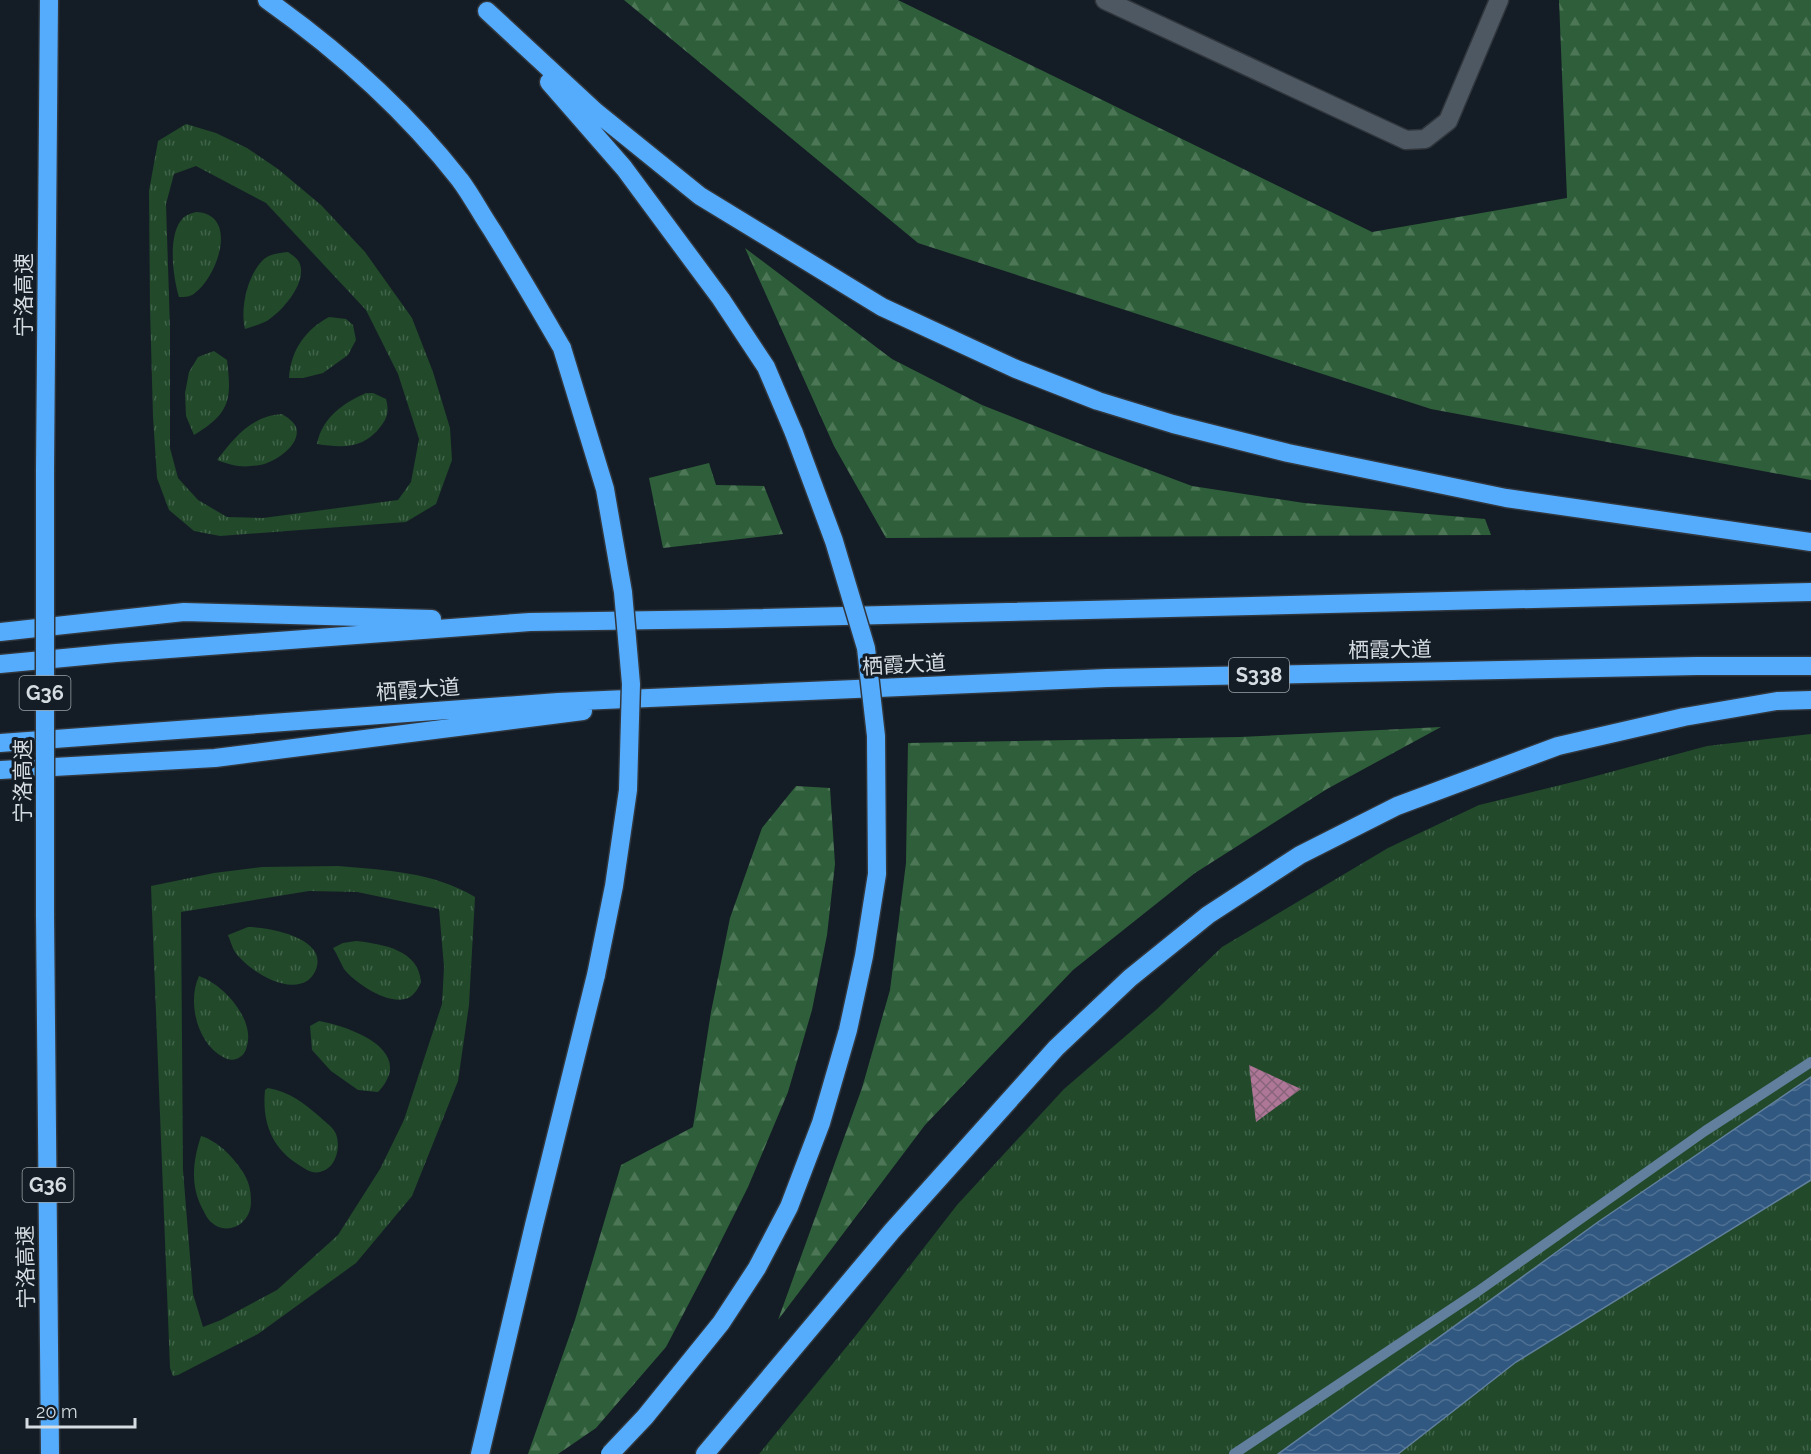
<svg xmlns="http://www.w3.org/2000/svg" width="1811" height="1454" font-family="Raleway,'Noto Sans SC',sans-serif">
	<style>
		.grass { fill: url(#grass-tufts); fill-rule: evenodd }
		.forest { fill: url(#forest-firs) }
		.water { fill: url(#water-waves); stroke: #62809e; stroke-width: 1.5 }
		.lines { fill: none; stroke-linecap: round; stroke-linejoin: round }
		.stream { stroke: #62809e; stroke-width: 10 }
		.building { fill: url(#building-cross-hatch) }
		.minor-casing { stroke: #31363d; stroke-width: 21 }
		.highway-casing { stroke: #31363d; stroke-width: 21 }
		.minor { stroke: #4d5862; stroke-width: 18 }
		.highway { stroke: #55acfd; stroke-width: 18 }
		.highway-bridge-casing { stroke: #31363d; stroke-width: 21; stroke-linecap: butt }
		.highway-bridge { stroke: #55acfd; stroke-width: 18 }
		.labels { text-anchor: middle; stroke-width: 6; stroke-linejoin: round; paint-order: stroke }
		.shield { fill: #141d25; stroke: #9ca3a9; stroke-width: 1.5 }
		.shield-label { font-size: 20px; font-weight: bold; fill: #d6dde2 }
		.street-label { font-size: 21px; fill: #d6dde2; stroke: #141d25 }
	</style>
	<defs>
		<pattern id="grass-tufts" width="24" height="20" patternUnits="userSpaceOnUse" patternTransform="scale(1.5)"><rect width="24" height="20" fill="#21492a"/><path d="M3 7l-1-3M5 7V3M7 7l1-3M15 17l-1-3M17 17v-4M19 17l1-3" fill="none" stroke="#406349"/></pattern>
		<pattern id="forest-firs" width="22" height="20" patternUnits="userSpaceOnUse" patternTransform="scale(1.5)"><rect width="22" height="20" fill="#2f5f3a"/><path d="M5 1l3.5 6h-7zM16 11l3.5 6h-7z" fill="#4c7656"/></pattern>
		<pattern id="water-waves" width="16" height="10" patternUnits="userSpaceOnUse" patternTransform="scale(1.5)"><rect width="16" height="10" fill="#315881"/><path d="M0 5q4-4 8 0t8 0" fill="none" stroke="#4e7093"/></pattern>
		<pattern id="building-cross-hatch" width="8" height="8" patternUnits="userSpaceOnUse" patternTransform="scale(1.5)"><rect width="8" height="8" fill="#ae7797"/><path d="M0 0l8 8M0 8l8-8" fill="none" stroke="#88647a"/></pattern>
	</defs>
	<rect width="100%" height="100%" fill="#141d25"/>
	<path class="grass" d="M 186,124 L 216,133 L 247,148 L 278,169 L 321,205 L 365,252 L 412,318 L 433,372 L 450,428 L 452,460 L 436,504 L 406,522 L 220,536 L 194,531 L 169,510 L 157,478 L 153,417 L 150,308 L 149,191 L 158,141 ZM 196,166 L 266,203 L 366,310 L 398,374 L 419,439 L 411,482 L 398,500 L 263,518 L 227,517 L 198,500 L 178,478 L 170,448 L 170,328 L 166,204 L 174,174 Z
		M 196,212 C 239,214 218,275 196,292 C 191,297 185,297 179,297 C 173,278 167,234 183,218 C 186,215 192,213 196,212 Z
		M 288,252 C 292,255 297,258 299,262 C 308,280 286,307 271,318 C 264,324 253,326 245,329 C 240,309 247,277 262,261 C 268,254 280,253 288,252 Z
		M 329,317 L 346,319 L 353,325 L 356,340 L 348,355 L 323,373 L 303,378 L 289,378 C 291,350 305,330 329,317 Z
		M 214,351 L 227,360 C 232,400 230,413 194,435 L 186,416 L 185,393 L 189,372 L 198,357 Z
		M 366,393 L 373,393 L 386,399 C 389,410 388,417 381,426 C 364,449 343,448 317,444 C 322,418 343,403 366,393 Z
		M 282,414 C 287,417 293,421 296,427 C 302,445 274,463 260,465 C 242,468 233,466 217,460 C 234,438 251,416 282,414 Z
		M 1811,734 L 1811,1454 L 759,1454 L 857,1334 L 957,1205 L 1064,1089 L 1157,1009 L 1222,947 L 1388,848 L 1479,805 L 1581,780 L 1707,746 Z
		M 338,866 C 385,870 434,872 475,897 L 469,1005 L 458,1081 L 412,1196 L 356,1263 L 258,1334 L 178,1375 L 173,1376 L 170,1368 L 151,886 L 214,873 L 262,867 ZM 309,891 L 357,892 L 439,909 L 444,967 L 442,1004 L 404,1120 L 380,1169 L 338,1235 L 277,1290 L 221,1320 L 203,1327 L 193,1294 L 183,1170 L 181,912 Z
		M 248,927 C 267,927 324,937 317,966 C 316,971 312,978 307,981 C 285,994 248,970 235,952 C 232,947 230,940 228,935 Z
		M 356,941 C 383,944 419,950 421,982 C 419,987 415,994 410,997 C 391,1008 355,983 344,969 C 340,962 337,954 333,948 L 343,943 Z
		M 199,976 C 223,984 255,1019 247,1046 C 246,1050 244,1055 240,1057 C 235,1061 228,1060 223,1057 C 197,1043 187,1002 199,976 Z
		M 319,1021 C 352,1027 417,1051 378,1092 L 358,1090 L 331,1071 L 312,1050 L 310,1026 Z
		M 268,1088 C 290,1092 304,1103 320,1117 C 325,1122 333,1127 336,1134 C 341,1147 336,1169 320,1172 C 312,1174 305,1169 299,1165 C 271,1148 262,1121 265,1090 Z
		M 201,1136 C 218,1141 233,1157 243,1172 C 249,1182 251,1190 251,1202 C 251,1225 225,1238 209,1220 C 206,1217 204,1211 202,1208 C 190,1184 193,1161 201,1136 Z"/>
	<path class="forest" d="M 624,0 L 898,0 L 1372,232 L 1567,198 L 1559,0 L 1811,0 L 1811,480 L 1431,409 L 918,243 Z
		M 745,248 L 892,359 L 982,405 L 1088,447 L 1192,486 L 1304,503 L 1485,519 L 1491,535 L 886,538 L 834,446 Z
		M 709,463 L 716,485 L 764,486 L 783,534 L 663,548 L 649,478 Z
		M 1441,727 L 1327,789 L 1195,873 L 1073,970 L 925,1125 L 778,1320 L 862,1088 L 890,990 L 906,863 L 908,743 L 1240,737 Z
		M 796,786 L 830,788 L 835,864 L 827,935 L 812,1010 L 788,1092 L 748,1187 L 708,1267 L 666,1347 L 596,1428 L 558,1454 L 528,1454 L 575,1320 L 621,1165 L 693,1127 L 711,1012 L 730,918 L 762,828 Z"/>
	<path class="water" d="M 1811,1077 L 1811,1180 L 1516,1362 L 1398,1454 L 1278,1454 L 1598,1222 Z"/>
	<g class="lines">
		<path class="stream" d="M 1234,1454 L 1477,1292 L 1705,1131 L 1811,1062"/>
	</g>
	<path class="building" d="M 1249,1065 L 1301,1089 L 1256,1122 Z"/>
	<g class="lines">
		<defs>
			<path id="minor" d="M 1105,0 L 1406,140 L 1425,139 L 1448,121 L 1499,0"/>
			<path id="highway" d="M 267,0 C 339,51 405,110 460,180 C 472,196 481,214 492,230 C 516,269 539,308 562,348
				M 487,11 L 596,112 L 700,196 L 882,307 L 1016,369 L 1098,401 L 1173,424 L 1288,453 L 1506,498 L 1811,542
				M 549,82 L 624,168 L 721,299 L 766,367 L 794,433
				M 45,470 L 49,0
				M 0,632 L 184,612 L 432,619
				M 0,664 L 116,653 L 530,622 L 726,619 L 1811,592
				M 0,743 L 558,702 L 1107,678 L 1697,666 L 1811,666
				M 0,770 L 215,758 L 583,711
				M 45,915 L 50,1454
				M 480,1454 L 534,1225 L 596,975
				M 705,1454 L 892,1231 L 1056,1048 L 1130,978 L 1208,915 L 1300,855 L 1397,806 L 1558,746 L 1684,717 L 1777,701 L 1811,700"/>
		</defs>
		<use href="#minor" class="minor-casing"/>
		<use href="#highway" class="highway-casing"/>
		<use href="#minor" class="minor"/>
		<use href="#highway" class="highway"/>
		<defs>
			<path id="highway-bridge" d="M 562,348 L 605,489 L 623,592 L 631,684 L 628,790 L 614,886 L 596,975
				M 45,470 L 45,915
				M 610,1454 L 645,1417 L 721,1323 L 757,1268 L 789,1207 L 821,1123 L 848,1030 L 864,956 L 877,874 L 876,736 L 866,648 L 834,541 L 794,433"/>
		</defs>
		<use href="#highway-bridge" class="highway-bridge-casing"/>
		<use href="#highway-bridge" class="highway-bridge"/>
	</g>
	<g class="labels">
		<g class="shield">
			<rect x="1229" y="658" width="60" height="34" rx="4.5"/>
			<rect x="19.5" y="676" width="51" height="34" rx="4.5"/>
			<rect x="22.5" y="1168" width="51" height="34" rx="4.5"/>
		</g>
		<g class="shield-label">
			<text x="1259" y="682">S338</text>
			<text x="45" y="700">G36</text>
			<text x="48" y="1192">G36</text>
		</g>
		<g class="street-label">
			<text transform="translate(24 295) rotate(-90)" y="7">宁洛高速</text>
			<text transform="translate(1390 650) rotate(-1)" y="7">栖霞大道</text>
			<text transform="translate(904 665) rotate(-3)" y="7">栖霞大道</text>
			<text transform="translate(418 690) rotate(-4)" y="7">栖霞大道</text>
			<text transform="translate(23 781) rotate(-90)" y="7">宁洛高速</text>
			<text transform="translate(26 1267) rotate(-91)" y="7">宁洛高速</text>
		</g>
	</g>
	<path d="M27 1418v9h108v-9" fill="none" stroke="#d6dde2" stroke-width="3"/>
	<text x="36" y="1418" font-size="18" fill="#d6dde2" stroke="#141d25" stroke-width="4.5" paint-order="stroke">20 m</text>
</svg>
